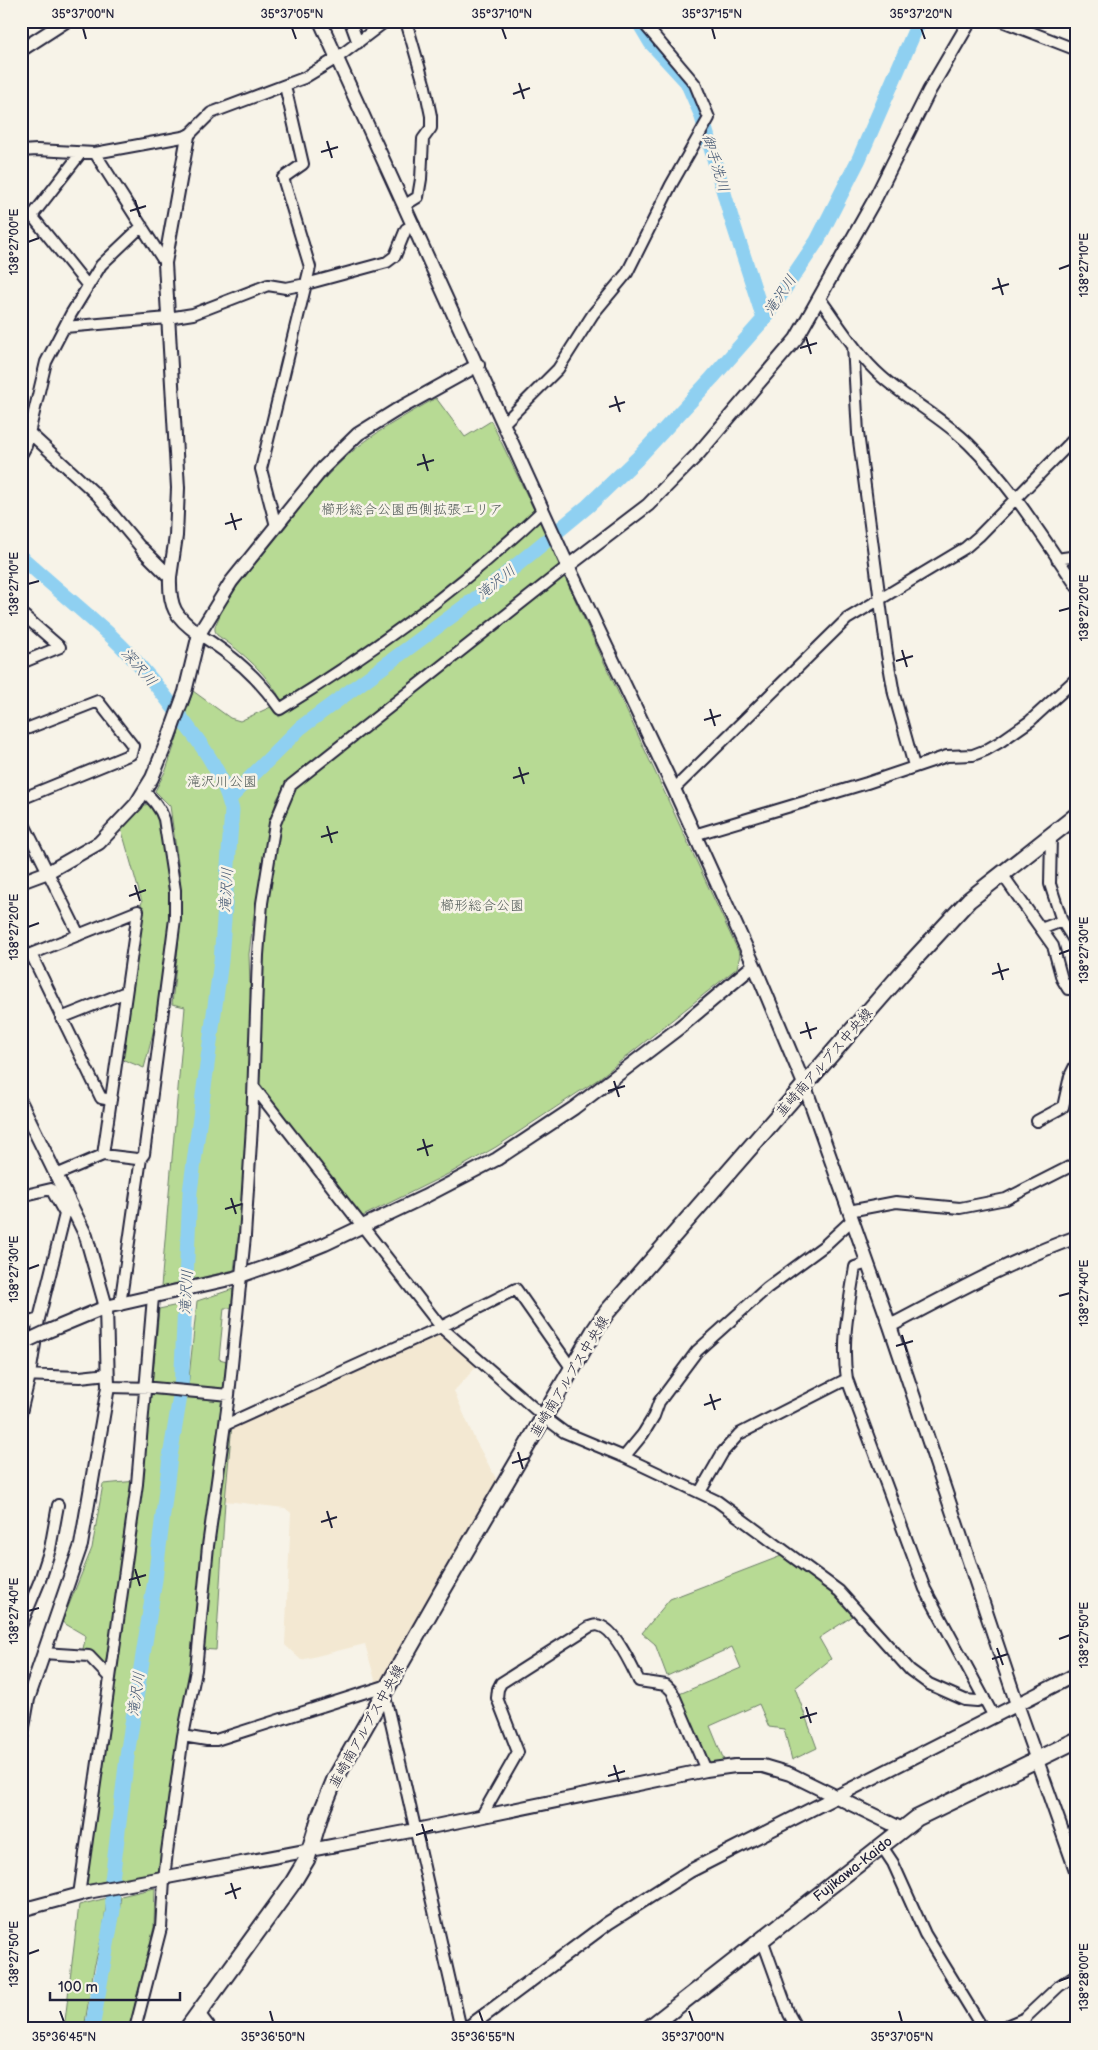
<svg xmlns="http://www.w3.org/2000/svg" width="1098" height="2050" font-family="'Balsamiq Sans','Klee One',sans-serif">
	<style>
		.built { fill: #f3e8d2 }
		.green { fill: #b7da94; stroke: #6c7e68 }
		.lines { fill: none; stroke-linecap: round; stroke-linejoin: round }
		.river { stroke: #8fd0f1; stroke-width: 15 }
		.minor-casing { stroke: #22223b; stroke-width: 14 }
		.tertiary-casing { stroke: #22223b; stroke-width: 16 }
		.primary-casing { stroke: #22223b; stroke-width: 19 }
		.minor { stroke: #f7f3e8; stroke-width: 10 }
		.tertiary { stroke: #f7f3e8; stroke-width: 12 }
		.primary { stroke: #f7f3e8; stroke-width: 15 }
		.tertiary-bridge-casing { stroke: #22223b; stroke-width: 16; stroke-linecap: butt }
		.tertiary-bridge { stroke: #f7f3e8; stroke-width: 12 }
		.ticks { fill: none; stroke: #22223b; stroke-width: 2 }
		.labels { text-anchor: middle; stroke-width: 5; stroke-linejoin: round; paint-order: stroke }
		.park-label { font-size: 14px; fill: #4f5956; stroke: #f7f3e8 }
		.street-label { font-size: 14px; fill: #22223b; stroke: #f7f3e8 }
		.water-label { font-size: 15px; font-style: italic; fill: #435672; stroke: #f7f3e8 }
		.neatline { fill: none; stroke: #22223b; stroke-width: 2 }
		.ticks-label { font-size: 12px; text-anchor: middle; fill: #22223b }
	</style>
	<rect width="100%" height="100%" fill="#f7f3e8"/>
	<filter id="ink" filterUnits="userSpaceOnUse"><feTurbulence type="fractalNoise" baseFrequency=".02" numOctaves="2"/><feDisplacementMap in="SourceGraphic" scale="10" xChannelSelector="R" yChannelSelector="G"/><feConvolveMatrix kernelMatrix="1 2 1 2 8 2 1 2 1" color-interpolation-filters="sRGB"/></filter>
	<g filter="url(#ink)">
		<path class="built" d="M 438,1333 L 445,1335 L 478,1365 L 454,1391 L 474,1438 L 499,1484 L 385,1685 L 377,1687 L 365,1644 L 301,1660 L 285,1645 L 291,1513 L 285,1508 L 225,1501 L 232,1427 Z"/>
		<path class="green" d="M 436,398 L 465,437 L 491,421 L 536,514 L 443,590 L 375,641 L 283,703 C 268,675 244,653 217,635 C 215,631 214,629 216,624 C 228,593 254,566 275,540 C 298,512 319,481 347,456 C 374,432 405,416 436,398 Z
			M 539,519 L 561,566 L 311,762 L 285,785 L 277,799 L 272,815 L 259,892 L 254,914 L 249,954 L 251,1019 L 243,1202 L 234,1270 L 161,1287 L 185,1007 L 172,1004 L 179,938 L 180,877 L 170,806 L 155,791 L 166,770 L 193,691 L 230,718 L 240,721 L 273,706 L 279,717 L 313,696 L 457,588 Z
			M 561,576 L 565,578 L 740,955 L 737,968 L 597,1080 L 496,1147 L 452,1172 L 363,1216 L 358,1216 L 256,1083 L 261,953 L 267,889 L 280,814 L 293,791 L 428,680 Z
			M 149,804 L 155,808 L 157,815 C 163,846 169,877 169,910 C 170,958 157,1021 144,1068 L 119,1058 L 138,912 L 142,902 L 121,828 L 141,806 Z
			M 233,1289 L 232,1308 L 224,1308 L 219,1359 L 227,1361 L 225,1390 L 188,1387 L 197,1301 Z
			M 183,1304 L 175,1387 L 152,1386 L 159,1309 Z
			M 189,1391 L 229,1395 L 164,1879 L 111,1888 L 127,1757 L 154,1590 L 170,1457 L 178,1410 Z
			M 151,1392 L 174,1394 L 134,1695 L 129,1695 L 132,1706 L 108,1880 L 84,1888 L 112,1677 L 82,1653 L 86,1636 L 62,1622 L 92,1548 L 103,1484 L 137,1481 L 143,1408 L 150,1405 Z
			M 232,1424 L 225,1501 L 216,1650 L 200,1649 L 227,1427 Z
			M 789,1553 L 859,1612 L 819,1638 L 831,1659 L 795,1688 L 817,1748 L 792,1760 L 784,1729 L 769,1727 L 759,1704 L 710,1726 L 724,1760 L 707,1765 L 677,1695 L 741,1668 L 732,1647 L 667,1676 L 655,1644 L 642,1633 L 670,1599 Z
			M 155,1888 L 154,1927 L 129,2029 L 98,2029 L 114,1934 C 119,1923 119,1909 121,1896 Z
			M 107,1898 L 103,1932 L 94,1968 L 84,2029 L 64,2029 L 79,1905 Z"/>
		<g class="lines">
			<path class="river" d="M 638,21 L 651,43 L 687,82 L 701,114 L 731,217 L 764,319
				M 21,557 C 51,584 81,609 111,636 C 140,663 164,694 187,726 C 206,750 225,780 232,810 L 221,961 L 190,1192 L 181,1390 L 170,1457 L 155,1580 L 128,1749 L 112,1880 L 113,1911 L 92,2029
				M 229,799 L 300,728 L 483,593 L 588,506 L 637,459 L 712,378 L 764,319 L 817,241 L 859,159 L 919,21"/>
			<defs>
				<path id="minor" d="M 350,21 L 358,43
					M 1002,21 L 1077,50
					M 21,151 L 37,150 L 95,153 L 188,136 L 211,113 L 304,78 L 337,58 L 386,21
					M 81,153 L 32,216 L 88,286
					M 95,153 L 165,263
					M 405,205 L 418,197 L 421,179 L 423,139 L 431,128 L 431,116 L 425,87 L 406,21
					M 820,299 C 839,325 857,355 882,377 C 909,401 943,418 969,444 C 1012,486 1043,538 1077,587
					M 65,327 L 168,318 L 193,314 L 268,285 L 286,288 L 306,284 L 387,262 L 395,256 L 406,229 L 414,225
					M 853,345 L 858,433 L 887,654 L 894,694 L 914,766
					M 504,423 L 558,369 L 593,314 L 627,273 L 671,185 L 709,118 L 695,84 L 646,26 L 644,21
					M 21,425 L 97,495 L 142,549
					M 21,455 L 26,446 L 46,362 L 71,314 L 101,265 L 142,226
					M 276,526 L 261,469 L 310,267 L 283,178 L 303,164 L 285,86
					M 1057,559 L 1077,556
					M 21,613 L 60,647 L 21,663
					M 199,634 C 232,655 258,677 280,709 C 373,652 464,585 543,510
					M 21,731 L 98,701 L 133,746 L 131,754 L 21,799
					M 674,789 L 847,619 L 965,548 L 979,536 L 1077,436
					M 21,818 L 79,935
					M 694,835 L 867,783 L 947,756 L 973,755 L 986,750 L 1000,742 L 1030,721 L 1077,678
					M 1051,836 L 1050,884 L 1062,921 L 1077,945
					M 1002,874 L 1053,946 L 1062,979 L 1068,989 L 1077,986
					M 1041,929 L 1062,921
					M 61,1018 L 126,992
					M 254,1087 L 441,1327 L 544,1417 L 564,1432 L 624,1457 L 717,1501 L 839,1591 L 910,1670 L 929,1684 L 965,1700 L 977,1701 L 984,1698
					M 1037,1121 L 1063,1107 L 1070,1076 L 1077,1062
					M 103,1155 L 138,911 L 31,954 L 101,1098 L 111,1100
					M 56,1175 L 103,1155 L 137,1159 L 141,1158 L 144,1154 L 175,919 L 175,890 L 164,819 C 160,807 153,800 144,791
					M 21,1196 L 51,1189 L 65,1214 L 39,1319 L 30,1375 L 21,1413
					M 849,1211 L 896,1202 L 960,1208 L 1006,1199 L 1071,1166 L 1077,1161
					M 868,1263 L 855,1267 C 849,1305 841,1341 847,1379 L 925,1589 L 993,1715
					M 120,1305 L 141,1158
					M 21,1330 L 29,1322 L 39,1319
					M 21,1375 L 80,1377 L 108,1374
					M 108,1387 L 153,1388 L 229,1395
					M 225,1425 L 441,1327 L 516,1289 L 572,1369
					M 624,1457 L 643,1434 L 654,1416 L 659,1402 L 697,1351 L 767,1288 L 824,1246 L 852,1220
					M 700,1492 L 723,1452 L 739,1434 L 847,1379
					M 21,1626 L 40,1580 L 50,1549 L 58,1505
					M 43,1653 L 89,1656 L 110,1678 L 79,1895
					M 110,1678 L 137,1484 L 153,1297
					M 384,1692 L 461,2029
					M 183,1736 L 207,1740 L 216,1740 L 388,1685
					M 481,1817 L 518,1752 L 497,1698 L 498,1689 L 501,1683 L 589,1627 C 593,1626 596,1624 600,1626 C 615,1629 632,1667 639,1681 L 666,1685 L 672,1691 L 706,1770
					M 881,1845 L 893,1863 L 925,1934 L 983,2029
					M 762,1939 L 789,2014 L 797,2029
					M 199,2013 L 211,2029
					M 135,2029 L 161,1928 L 164,1879 L 167,1852 L 183,1736 L 196,1670 L 208,1546 L 229,1395 L 245,1236 L 252,1126 L 258,955 L 262,903 L 275,823 L 291,785 L 568,566
					M 999,2029 L 1025,2018 L 1059,1986 L 1077,1974"/>
				<path id="tertiary" d="M 320,21 L 568,566 L 674,789 L 754,965 L 804,1084 L 890,1326 L 1017,1704 L 1077,1873
					M 21,50 L 66,21
					M 142,549 L 170,577 C 169,607 175,617 199,634
					M 568,566 L 648,505 L 698,454 L 796,339 L 876,197 L 929,91 L 970,21
					M 170,577 L 176,536 L 178,488 L 165,263 L 188,136
					M 21,882 L 48,872 L 99,843 L 136,804 L 152,778 L 168,739 L 185,692 L 199,634 L 231,582 L 323,468 L 358,434 L 395,411 L 478,365
					M 21,1103 L 86,1236 L 106,1307 L 108,1387 L 81,1545 L 28,1699 L 21,1738
					M 890,1326 C 951,1294 1012,1260 1077,1237
					M 46,1332 L 106,1307 L 234,1278 L 283,1261 L 325,1244 L 424,1197 L 497,1159 L 574,1108 L 679,1028 L 754,965
					M 21,1910 L 88,1892 L 416,1830 L 706,1770 L 735,1766 L 763,1766 L 790,1774 L 902,1829
					M 466,2029 L 608,1923 L 690,1871 L 1077,1674"/>
				<g id="primary">
					<path d="M 187,2029 L 292,1884 L 307,1859 L 321,1813 L 335,1779 L 441,1593 L 594,1331 L 607,1312 L 909,965 L 969,900 L 1077,815"/>
					<path id="s1" d="M 648,2029 L 917,1818 L 1077,1740"/>
				</g>
			</defs>
			<use href="#minor" class="minor-casing"/>
			<use href="#tertiary" class="tertiary-casing"/>
			<use href="#primary" class="primary-casing"/>
			<use href="#minor" class="minor"/>
			<use href="#tertiary" class="tertiary"/>
			<use href="#primary" class="primary"/>
			<defs>
				<path id="tertiary-bridge" d="M 29,1340 L 46,1332"/>
			</defs>
			<use href="#tertiary-bridge" class="tertiary-bridge-casing"/>
			<use href="#tertiary-bridge" class="tertiary-bridge"/>
		</g>
	</g>
	<path class="ticks" d="M 83,28 L 86,39M 292,28 L 296,39M 502,28 L 506,39M 712,28 L 715,39M 921,28 L 925,39M 519,83 L 524,99M 513,94 L 530,88M 327,141 L 332,158M 321,152 L 338,147M 135,200 L 140,217M 130,211 L 146,206M 28,242 L 39,238M 1059,269 L 1070,265M 998,278 L 1003,295M 992,289 L 1009,284M 806,337 L 811,354M 800,348 L 817,343M 615,396 L 620,412M 609,407 L 625,402M 423,454 L 428,471M 417,465 L 434,460M 231,513 L 236,530M 225,524 L 242,519M 28,584 L 39,581M 1059,611 L 1070,608M 902,650 L 907,667M 896,661 L 913,656M 710,709 L 715,726M 704,720 L 721,715M 519,767 L 524,784M 513,778 L 529,773M 327,826 L 332,843M 321,837 L 338,832M 135,885 L 140,901M 129,896 L 146,890M 28,927 L 39,923M 1059,954 L 1070,950M 998,963 L 1003,980M 992,974 L 1009,969M 806,1022 L 811,1039M 800,1033 L 817,1028M 614,1081 L 619,1097M 608,1091 L 625,1086M 423,1139 L 428,1156M 417,1150 L 433,1145M 231,1198 L 236,1214M 225,1209 L 242,1204M 28,1269 L 39,1265M 1059,1296 L 1070,1293M 902,1335 L 907,1352M 896,1346 L 913,1341M 710,1394 L 715,1410M 704,1405 L 721,1399M 518,1452 L 523,1469M 512,1463 L 529,1458M 327,1511 L 332,1528M 321,1522 L 337,1517M 135,1569 L 140,1586M 129,1580 L 146,1575M 28,1611 L 39,1608M 1059,1639 L 1070,1635M 997,1648 L 1003,1665M 992,1659 L 1008,1654M 806,1707 L 811,1723M 800,1718 L 817,1713M 614,1765 L 619,1782M 608,1776 L 625,1771M 422,1824 L 427,1841M 416,1835 L 433,1830M 231,1883 L 236,1899M 225,1894 L 241,1888M 28,1954 L 39,1950M 1059,1981 L 1070,1977M 60,2011 L 64,2022M 270,2011 L 273,2022M 479,2011 L 483,2022M 689,2011 L 693,2022M 899,2011 L 902,2022"/>
	<g class="labels">
		<g class="park-label">
			<text x="412" y="514">櫛形総合公園西側拡張エリア</text>
			<text x="222" y="786">滝沢川公園</text>
			<text x="482" y="910">櫛形総合公園</text>
		</g>
		<g class="street-label">
			<text transform="translate(824 1062) rotate(-49)" y="5">韮崎南アルプス中央線</text>
			<text transform="translate(569 1376) rotate(-59)" y="5">韮崎南アルプス中央線</text>
			<text transform="translate(366 1726) rotate(-61)" y="5">韮崎南アルプス中央線</text>
			<text dy="5" stroke="none"><textPath href="#s1" startOffset="260">Fujikawa-Kaido</textPath></text>
		</g>
		<g class="water-label">
			<text transform="translate(716 163) rotate(73)" y="5">御手洗川</text>
			<text transform="translate(780 295) rotate(-56)" y="5">滝沢川</text>
			<text transform="translate(496 582) rotate(-39)" y="5">滝沢川</text>
			<text transform="translate(139 667) rotate(49)" y="5">深沢川</text>
			<text transform="translate(226 890) rotate(-86)" y="5">滝沢川</text>
			<text transform="translate(186 1292) rotate(-87)" y="5">滝沢川</text>
			<text transform="translate(136 1694) rotate(-82)" y="5">滝沢川</text>
		</g>
	</g>
	<rect width="1098" height="2050" fill="none" stroke="#f7f3e8" stroke-width="55"/>
	<path d="M50 1992v8h130v-8" fill="none" stroke="#22223b" stroke-width="2.5"/>
	<text x="58" y="1992" font-size="15" fill="#22223b" stroke="#f7f3e8" stroke-width="4" paint-order="stroke">100 m</text>
	<rect x="28" y="28" width="1042" height="1994" class="neatline"/>
	<g class="ticks-label">
		<text x="83" y="18">35°37'00"N</text>
		<text x="292" y="18">35°37'05"N</text>
		<text x="502" y="18">35°37'10"N</text>
		<text x="712" y="18">35°37'15"N</text>
		<text x="921" y="18">35°37'20"N</text>
		<text transform="translate(14 242) rotate(-90)" y="4">138°27'00"E</text>
		<text transform="translate(1084 265) rotate(-90)" y="4">138°27'10"E</text>
		<text transform="translate(14 584) rotate(-90)" y="4">138°27'10"E</text>
		<text transform="translate(1084 608) rotate(-90)" y="4">138°27'20"E</text>
		<text transform="translate(14 927) rotate(-90)" y="4">138°27'20"E</text>
		<text transform="translate(1084 950) rotate(-90)" y="4">138°27'30"E</text>
		<text transform="translate(14 1269) rotate(-90)" y="4">138°27'30"E</text>
		<text transform="translate(1084 1293) rotate(-90)" y="4">138°27'40"E</text>
		<text transform="translate(14 1611) rotate(-90)" y="4">138°27'40"E</text>
		<text transform="translate(1084 1635) rotate(-90)" y="4">138°27'50"E</text>
		<text transform="translate(14 1954) rotate(-90)" y="4">138°27'50"E</text>
		<text transform="translate(1084 1977) rotate(-90)" y="4">138°28'00"E</text>
		<text x="64" y="2041">35°36'45"N</text>
		<text x="273" y="2041">35°36'50"N</text>
		<text x="483" y="2041">35°36'55"N</text>
		<text x="693" y="2041">35°37'00"N</text>
		<text x="902" y="2041">35°37'05"N</text>
	</g>
</svg>
